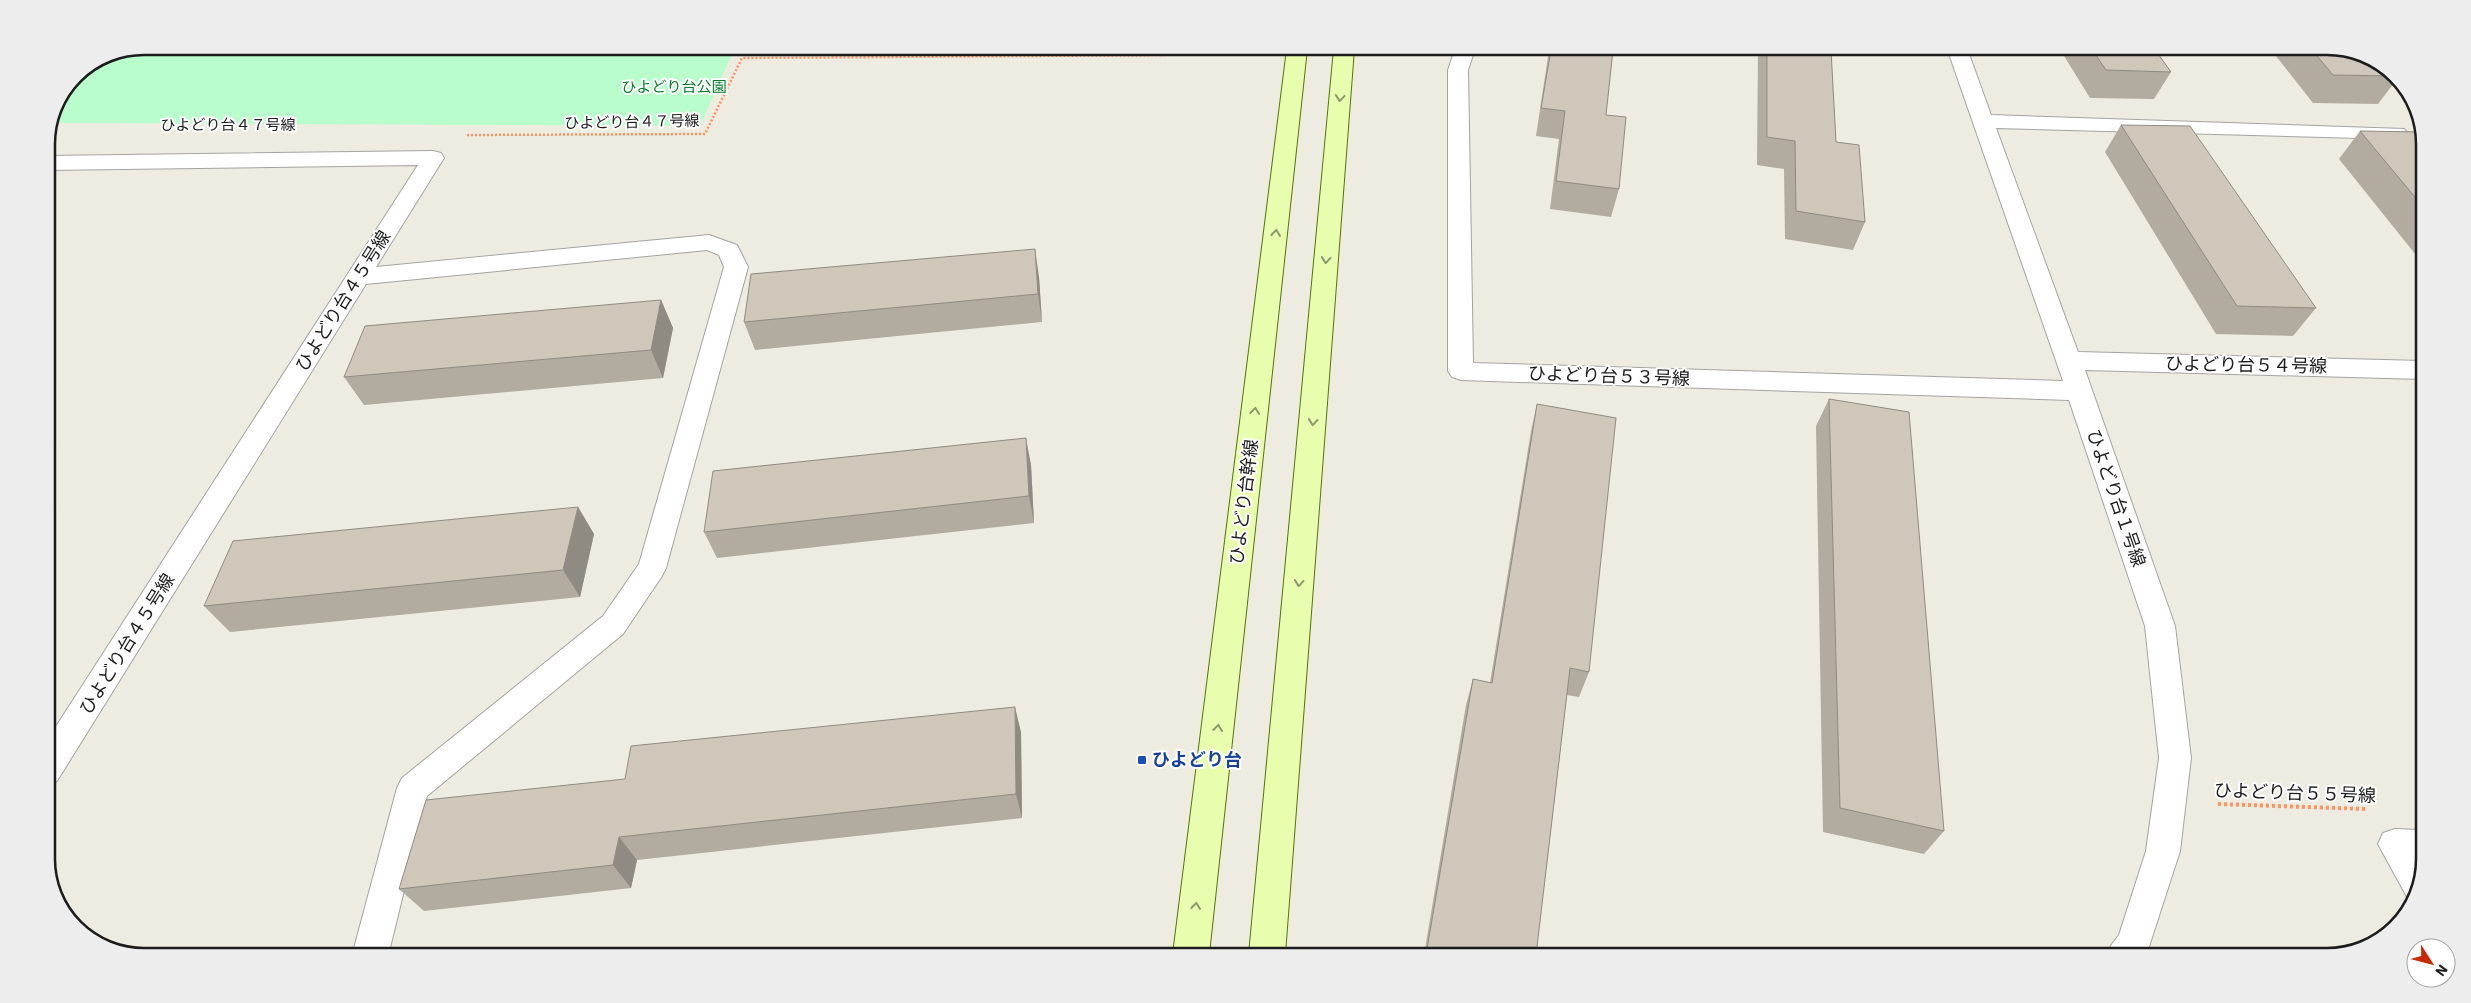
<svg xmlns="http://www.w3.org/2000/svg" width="2471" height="1003" font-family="'IBM Plex Sans','Noto Sans JP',sans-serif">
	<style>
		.park { fill: #b9fdcc }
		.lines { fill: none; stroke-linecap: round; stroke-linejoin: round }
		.street-casing { stroke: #a3a3a3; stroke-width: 2 }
		.secondary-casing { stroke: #517600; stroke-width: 2 }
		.path-far1 { stroke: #ff9261; stroke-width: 2.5; stroke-dasharray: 2 2; stroke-linecap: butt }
		.path { stroke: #ff9261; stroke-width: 4; stroke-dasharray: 3 3; stroke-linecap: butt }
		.street { fill: #fff; fill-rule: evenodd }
		.secondary { fill: #e9fdaf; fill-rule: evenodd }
		.wall { fill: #b1aba0 }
		.shaded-wall { fill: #908b82 }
		.building { fill: #cec7ba; stroke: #908b82 }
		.oneway { stroke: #8d986d }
		.transit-dot { fill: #1a4fb4; stroke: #fff; stroke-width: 2 }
		.labels { text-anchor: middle; stroke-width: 4; stroke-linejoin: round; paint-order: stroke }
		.far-park-label { font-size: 15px; fill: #047f28; stroke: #fff }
		.far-street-label { font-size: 15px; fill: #1c1c1c; stroke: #fff }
		.street-label { font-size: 18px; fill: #1c1c1c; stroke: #fff }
		.transit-label { font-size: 18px; font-weight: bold; fill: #164399; stroke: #fff; text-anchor: start }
		.rim { fill: none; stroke: #1c1c1c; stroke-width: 2.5 }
	</style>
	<rect width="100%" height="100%" fill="#eeece0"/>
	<path class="park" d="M 144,46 L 832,48 L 734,50 L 700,126 L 50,123 C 57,93 78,67 106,54 C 117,49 133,49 144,46 Z"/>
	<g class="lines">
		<defs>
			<path id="street" d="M 1455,49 L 1475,49 L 1468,70 L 1473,363 L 2063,381 L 1948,51 L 1968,51 L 1991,115 L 2404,129 L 2408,133 L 2404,137 L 2397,139 L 1996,128 L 2078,352 L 2423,361 L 2423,379 L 2085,370 L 2175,626 L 2191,758 L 2180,851 L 2146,956 L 2106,956 L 2112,944 L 2119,935 L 2146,851 L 2159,758 L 2145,626 L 2069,400 L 1461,380 L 1452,377 L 1448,371 L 1448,70 Z
				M 433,151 L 441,153 L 444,158 L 376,267 L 709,235 L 737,245 L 748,267 L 666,568 L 662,576 L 623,634 L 427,796 L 389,952 L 353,952 L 397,788 L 402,778 L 603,616 L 639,564 L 724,267 L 719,255 L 707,250 L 366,284 L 57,781 L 46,785 L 46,742 L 418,165 L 46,170 L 46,156 Z
				M 2395,829 L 2420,830 L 2419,890 L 2413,900 L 2407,897 L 2378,844 L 2383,833 Z"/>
			<path id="secondary" d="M 1287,49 L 1307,49 L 1209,954 L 1173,954 Z
				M 1334,49 L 1354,49 L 1285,954 L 1249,954 Z"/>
		</defs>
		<use href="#street" class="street-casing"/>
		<use href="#secondary" class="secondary-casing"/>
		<path class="path-far1" d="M 467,135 L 705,134 L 742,58 L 1166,55 L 1166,49"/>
		<path class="path" d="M 2218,804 L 2366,809"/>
		<use href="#street" class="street"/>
		<use href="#secondary" class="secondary"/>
	</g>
	<path class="wall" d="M 1549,50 L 1613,50 L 1606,115 L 1619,189 L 1611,217 L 1550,209 L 1559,139 L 1536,136 Z
		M 1758,50 L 1831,50 L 1836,142 L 1865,222 L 1853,250 L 1785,239 L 1784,169 L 1757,165 Z
		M 2061,51 L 2156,51 L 2171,72 L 2154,99 L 2090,98 Z
		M 2272,51 L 2358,52 L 2397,79 L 2378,104 L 2313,103 Z
		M 2121,125 L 2316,308 L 2293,336 L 2216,334 L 2105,152 Z
		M 2360,131 L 2425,138 L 2424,265 L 2339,159 Z
		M 1039,277 L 1042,322 L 755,350 L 744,322 Z
		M 661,300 L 673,328 L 663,378 L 364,405 L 344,377 Z
		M 1829,399 L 1944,831 L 1924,854 L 1823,832 L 1816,426 Z
		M 1537,404 L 1589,672 L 1579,697 L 1567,695 L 1536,955 L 1424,955 L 1466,705 L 1473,679 L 1490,683 L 1531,431 Z
		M 1031,465 L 1034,523 L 717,558 L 704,532 Z
		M 578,507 L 594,534 L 580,597 L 230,632 L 204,606 Z
		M 1021,732 L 1022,818 L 637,860 L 631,888 L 424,911 L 399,889 L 625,779 Z"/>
	<path class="shaded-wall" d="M 1035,249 L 1039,277 L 1042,322 L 1038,294 Z
		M 661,300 L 673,328 L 663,378 L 651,350 Z
		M 1026,438 L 1031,465 L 1034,523 L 1029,496 Z
		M 578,507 L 594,534 L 580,597 L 563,570 Z
		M 1015,707 L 1021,732 L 1022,818 L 1016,794 Z
		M 619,837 L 637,860 L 631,888 L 613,865 Z"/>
	<path class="building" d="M 1551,50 L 1613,50 L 1606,115 L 1626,117 L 1619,189 L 1556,181 L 1565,111 L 1541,108 Z
		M 1767,50 L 1831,50 L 1836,142 L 1859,145 L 1865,222 L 1796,211 L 1795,141 L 1767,137 Z
		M 2093,51 L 2156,51 L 2171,72 L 2106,70 Z
		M 2313,51 L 2358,52 L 2393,76 L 2333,75 Z
		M 2121,125 L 2190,126 L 2316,308 L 2237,306 Z
		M 2360,131 L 2422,132 L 2425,138 L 2424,208 Z
		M 1035,249 L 1038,294 L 744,322 L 751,274 Z
		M 661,300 L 651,350 L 344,377 L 365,326 Z
		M 1829,399 L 1909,412 L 1944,831 L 1840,808 Z
		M 1537,404 L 1616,418 L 1589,672 L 1570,668 L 1536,955 L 1426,955 L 1473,679 L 1492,683 Z
		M 1026,438 L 1029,496 L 704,532 L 713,471 Z
		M 578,507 L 563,570 L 204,606 L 233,541 Z
		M 1015,707 L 1016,794 L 619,837 L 613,865 L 399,889 L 426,800 L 625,779 L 631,746 Z"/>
	<defs><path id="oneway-chevron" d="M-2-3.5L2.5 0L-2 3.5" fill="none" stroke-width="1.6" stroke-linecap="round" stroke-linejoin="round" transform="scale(1.25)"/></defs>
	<g class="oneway">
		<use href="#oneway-chevron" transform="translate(1340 98) rotate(95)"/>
		<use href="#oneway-chevron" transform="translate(1276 233) rotate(-83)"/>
		<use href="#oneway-chevron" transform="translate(1326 260) rotate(95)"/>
		<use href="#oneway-chevron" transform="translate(1255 411) rotate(-83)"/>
		<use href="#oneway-chevron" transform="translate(1313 422) rotate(95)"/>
		<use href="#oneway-chevron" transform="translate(1299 583) rotate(95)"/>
		<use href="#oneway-chevron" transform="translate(1218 728) rotate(-83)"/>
		<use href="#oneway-chevron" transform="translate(1196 906) rotate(-83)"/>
	</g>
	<rect class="transit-dot" x="1137" y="755" width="10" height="10" rx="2.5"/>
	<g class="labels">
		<g class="far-park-label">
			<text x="674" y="92">ひよどり台公園</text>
		</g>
		<g class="far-street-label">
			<text transform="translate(632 122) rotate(-1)" y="5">ひよどり台４７号線</text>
			<text x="228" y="130">ひよどり台４７号線</text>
		</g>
		<g class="street-label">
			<text transform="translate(343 301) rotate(-58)" y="6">ひよどり台４５号線</text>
			<text transform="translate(2246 365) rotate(1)" y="6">ひよどり台５４号線</text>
			<text transform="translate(1609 376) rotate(2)" y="6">ひよどり台５３号線</text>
			<text transform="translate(2116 498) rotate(71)" y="6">ひよどり台１号線</text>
			<text transform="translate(1244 502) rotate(-83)" y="6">ひよどり台幹線</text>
			<text transform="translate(127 644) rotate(-58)" y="6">ひよどり台４５号線</text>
			<text transform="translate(2295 793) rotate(2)" y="6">ひよどり台５５号線</text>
		</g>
		<g class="transit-label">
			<text x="1152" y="766">ひよどり台</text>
		</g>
	</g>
	<path d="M0 0H2471V1003H0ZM144 55H2327A89 89 0 0 1 2416 144V859A89 89 0 0 1 2327 948H144A89 89 0 0 1 55 859V144A89 89 0 0 1 144 55Z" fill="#ededed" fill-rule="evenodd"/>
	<path class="rim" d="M144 55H2327A89 89 0 0 1 2416 144V859A89 89 0 0 1 2327 948H144A89 89 0 0 1 55 859V144A89 89 0 0 1 144 55Z"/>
	<g transform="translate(2431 963) rotate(126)"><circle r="24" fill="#ffffff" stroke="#a4a4a4"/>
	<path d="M0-4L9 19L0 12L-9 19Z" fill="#c82900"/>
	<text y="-8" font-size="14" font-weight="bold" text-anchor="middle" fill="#1c1c1c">N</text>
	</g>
</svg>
